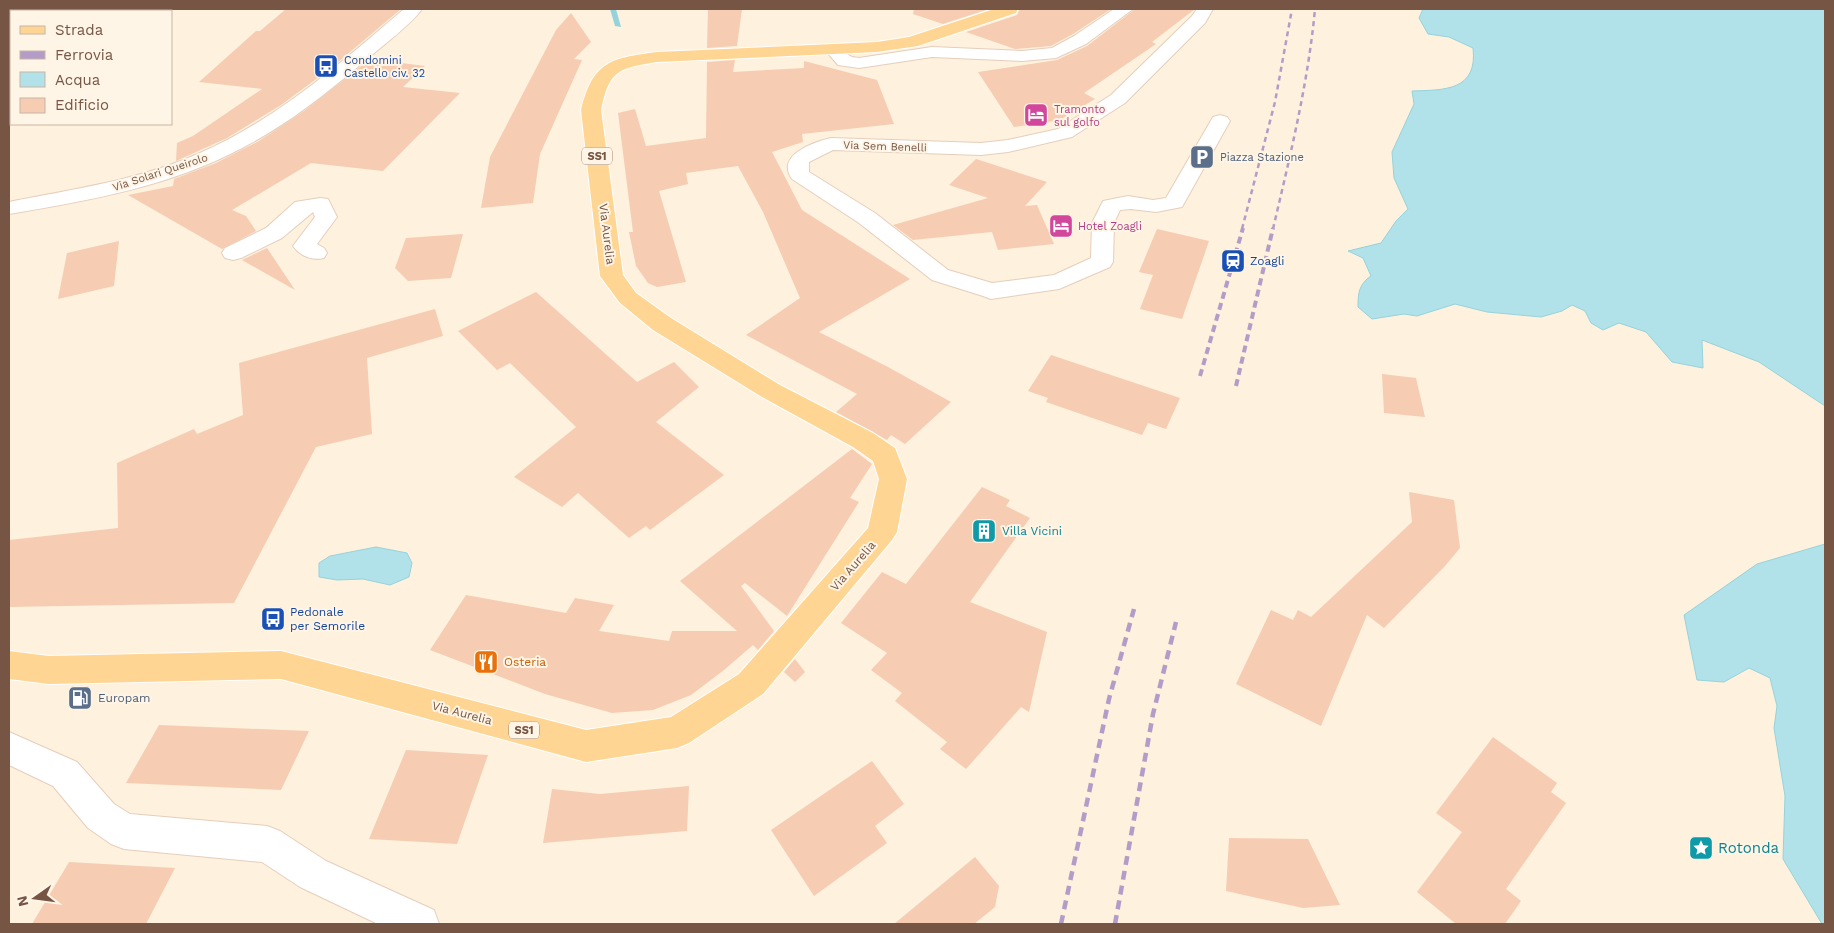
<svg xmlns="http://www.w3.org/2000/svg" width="1834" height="933" font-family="'Work Sans',sans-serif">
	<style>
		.water { fill: #b1e2e9; stroke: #96d2dc }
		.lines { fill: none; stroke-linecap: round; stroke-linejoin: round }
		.stream { fill: #96d2dc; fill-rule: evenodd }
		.building { fill: #f6ccb3 }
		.minor-casing { stroke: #e5cebc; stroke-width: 2 }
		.tertiary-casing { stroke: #e5cebc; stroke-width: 2 }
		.primary-casing { stroke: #fff; stroke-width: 2 }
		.minor { fill: #fff; fill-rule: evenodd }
		.tertiary { fill: #fff; fill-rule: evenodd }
		.primary { fill: #ffd594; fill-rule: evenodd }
		.rail-far2 { stroke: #b39cc7; stroke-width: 2.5; stroke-dasharray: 5 4; stroke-linecap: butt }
		.rail-far1 { stroke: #b39cc7; stroke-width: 4; stroke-dasharray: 7 4.5; stroke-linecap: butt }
		.rail { stroke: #b39cc7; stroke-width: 4.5; stroke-dasharray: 9 6; stroke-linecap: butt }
		.labels { text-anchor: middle; stroke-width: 4; stroke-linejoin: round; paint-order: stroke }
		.far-transit-label { font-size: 11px; fill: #164399; stroke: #fff5e6; text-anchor: start }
		.far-hotel-label { font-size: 11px; fill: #b23c85; stroke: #fff5e6; text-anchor: start }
		.far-street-label { font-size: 11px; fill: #765544; stroke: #fff5e6 }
		.shield { fill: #fff5e6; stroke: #9f8575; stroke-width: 1 }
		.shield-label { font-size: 11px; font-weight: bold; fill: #765544 }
		.far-service-label { font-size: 11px; fill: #4e5e75; stroke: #fff5e6; text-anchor: start }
		.street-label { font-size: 12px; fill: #765544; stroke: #fff5e6 }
		.transit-label { font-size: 12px; fill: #164399; stroke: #fff5e6; text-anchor: start }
		.culture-label { font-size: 12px; fill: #0d838f; stroke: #fff5e6; text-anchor: start }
		.food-label { font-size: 12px; fill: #c56008; stroke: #fff5e6; text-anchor: start }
		.service-label { font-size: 12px; fill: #4e5e75; stroke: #fff5e6; text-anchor: start }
		.near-culture-label { font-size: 15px; fill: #0d838f; stroke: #fff5e6; text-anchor: start }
	</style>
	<rect width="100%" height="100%" fill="#fef1dd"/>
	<path class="water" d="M 1423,9 L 1825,9 L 1825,406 L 1759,362 L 1702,340 L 1703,368 L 1672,362 L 1646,332 L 1619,323 L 1603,330 L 1591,323 L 1585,311 L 1572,305 L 1562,311 L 1541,317 L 1487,312 L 1455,304 L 1417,316 L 1404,314 L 1372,319 L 1358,307 C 1358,293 1359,284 1371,276 L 1363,258 L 1348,251 L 1381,243 L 1396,221 L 1408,209 L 1394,178 L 1392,152 L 1414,104 L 1412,91 C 1444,90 1478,91 1473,48 L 1449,37 L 1428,34 L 1419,18 Z
		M 1825,544 L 1825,924 L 1822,924 L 1783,859 L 1785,796 L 1774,728 L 1777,706 L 1770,678 L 1749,668 L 1724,682 L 1697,680 L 1684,615 L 1757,564 Z
		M 376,547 L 407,553 L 412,563 L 409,577 L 390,585 L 363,579 L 337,580 L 319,577 L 319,563 L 330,556 Z"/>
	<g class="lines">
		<path class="stream" d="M 610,9 L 616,9 L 621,27 L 615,26 Z"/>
	</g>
	<path class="building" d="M 286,9 L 401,9 L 331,68 L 281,105 L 227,138 L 176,161 L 177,143 L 193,136 L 262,89 L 199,82 L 256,31 L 260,31 Z
		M 742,9 L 737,46 L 707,48 L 708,10 Z
		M 914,9 L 989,9 L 943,24 L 913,14 Z
		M 1020,9 L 1111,9 L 1073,34 L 1051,46 L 1015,49 L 966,32 L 1017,15 Z
		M 1135,9 L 1195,9 L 1152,42 L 1156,44 L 1084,93 L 1095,99 L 1060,120 L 1014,127 L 978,72 L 1057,60 L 1087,46 Z
		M 571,13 L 591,42 L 574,59 L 582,60 L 540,154 L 533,203 L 481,208 L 490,157 L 556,30 Z
		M 370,59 L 425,66 L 403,87 L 460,93 L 383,171 L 311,163 L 232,210 L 246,216 L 256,231 L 222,249 L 128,195 L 173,186 L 174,179 L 216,163 L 259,141 L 304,111 Z
		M 735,60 L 733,72 L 804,68 L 804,61 L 877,80 L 894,124 L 802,134 L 803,142 L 772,152 L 802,210 L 910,279 L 819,332 L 888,367 L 951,402 L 905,444 L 891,435 L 887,440 L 836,412 L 857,394 L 746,335 L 800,298 L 763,212 L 738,166 L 686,173 L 688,184 L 659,191 L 686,282 L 657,287 L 648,283 L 636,266 L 629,232 L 633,232 L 618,113 L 635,109 L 646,146 L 706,138 L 707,62 Z
		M 976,159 L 1047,182 L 1025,206 L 1037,205 L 1054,244 L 998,250 L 992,232 L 913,240 L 893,225 L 988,198 L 949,185 Z
		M 1157,229 L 1209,241 L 1182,319 L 1140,309 L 1153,275 L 1139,272 Z
		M 463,234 L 451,278 L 408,281 L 395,268 L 406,238 Z
		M 119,241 L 114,286 L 58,299 L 67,253 Z
		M 267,248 L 295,290 L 242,260 Z
		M 536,292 L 637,382 L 674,362 L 699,387 L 656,422 L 724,475 L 650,530 L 646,526 L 629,538 L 578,493 L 562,507 L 514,477 L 576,427 L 510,363 L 497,370 L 458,331 Z
		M 435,309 L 443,336 L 367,358 L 372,434 L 316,447 L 234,603 L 9,607 L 9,540 L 118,528 L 117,463 L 194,429 L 197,434 L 243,415 L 239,363 Z
		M 1051,355 L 1180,398 L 1166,429 L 1148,423 L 1142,435 L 1046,402 L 1048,398 L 1028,391 Z
		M 1382,374 L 1416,378 L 1425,417 L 1384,413 Z
		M 852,449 L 872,464 L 850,498 L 859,502 L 787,616 L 745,583 L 741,586 L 774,631 L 758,650 L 753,645 L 724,670 L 691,695 L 653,710 L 612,713 L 545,694 L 430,650 L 466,595 L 566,613 L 575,598 L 614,605 L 599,631 L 669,641 L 672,631 L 737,631 L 680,581 Z
		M 982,487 L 1010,500 L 1006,506 L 1030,518 L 970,602 L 1047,632 L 1029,712 L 1021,707 L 966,769 L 940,749 L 947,742 L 895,701 L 902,693 L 871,670 L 887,653 L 841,623 L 882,572 L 906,584 Z
		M 1409,492 L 1454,500 L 1460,548 L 1445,566 L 1384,628 L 1367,615 L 1321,726 L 1236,684 L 1271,610 L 1293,620 L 1298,610 L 1311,617 L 1412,522 Z
		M 795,659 L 805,672 L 795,682 L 784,672 Z
		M 159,725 L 232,728 L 309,731 L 281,790 L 126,783 Z
		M 1493,737 L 1557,783 L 1551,792 L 1566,803 L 1506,889 L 1521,901 L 1505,924 L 1456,924 L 1417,892 L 1462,832 L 1436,813 Z
		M 406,750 L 488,755 L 457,844 L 369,839 Z
		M 872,761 L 904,804 L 875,826 L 887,843 L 814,896 L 771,830 Z
		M 689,786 L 687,831 L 543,843 L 552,789 L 600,794 Z
		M 1229,838 L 1308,839 L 1340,905 L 1303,908 L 1226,891 Z
		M 975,857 L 999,886 L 995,907 L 974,924 L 894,924 Z
		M 69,862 L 175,868 L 146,924 L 32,924 Z"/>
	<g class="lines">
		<defs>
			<path id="minor" d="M 1114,9 L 1133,9 L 1086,44 L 1056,58 L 1022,61 L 932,57 L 859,68 L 838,65 L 825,50 L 828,46 C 844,42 840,51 850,56 C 853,58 856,57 859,58 L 932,47 L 1022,51 L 1052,48 L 1074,36 Z
				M 1197,9 L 1213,9 L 1205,23 L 1125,103 L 1072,137 L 1008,152 L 981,155 L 833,150 L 809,162 L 809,172 L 875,213 L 948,270 L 992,283 L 1054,275 L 1091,258 L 1092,223 L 1103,201 L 1128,196 L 1153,200 L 1166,198 L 1213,117 L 1220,115 L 1227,117 L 1230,121 L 1182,207 L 1156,212 L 1131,209 L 1120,210 L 1114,223 L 1113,262 L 1110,267 L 1059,289 L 991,299 L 983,296 L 932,280 L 859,223 L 792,179 C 775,155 814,142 831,138 L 981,143 L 1008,140 L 1058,129 L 1111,95 L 1192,16 Z
				M 320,198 L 328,199 L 337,217 L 317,244 L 324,248 L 327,253 L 324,258 C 312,261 300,256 293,246 L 315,217 L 313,212 L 282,238 L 241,258 L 233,260 L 225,258 L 222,253 L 225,248 L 266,228 L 295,202 Z
				M 9,732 L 77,762 L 114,804 L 130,814 L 267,826 L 280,831 L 326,861 L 434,910 L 439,924 L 378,924 L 300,887 L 262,862 L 124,849 L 111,844 L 88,828 L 53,786 L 9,765 Z"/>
			<path id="tertiary" d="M 404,9 L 422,9 C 411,25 376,51 360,65 C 323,96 285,126 242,148 C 171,186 88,201 9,214 L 9,202 C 73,189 140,180 200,153 C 277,119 341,63 404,9 Z"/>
			<path id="primary" d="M 994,9 L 1018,9 L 1016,13 L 918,46 L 877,52 L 657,62 C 619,68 609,70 601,110 L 623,275 L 636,293 L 671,318 L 780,385 L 873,433 L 895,448 L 907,479 L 897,532 L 892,540 L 763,694 L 689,743 L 677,748 L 586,762 L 281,679 L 49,684 L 9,679 L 9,651 L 49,656 L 281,651 L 586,730 L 671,717 L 739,674 L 868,528 L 879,479 L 873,461 L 853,447 L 762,397 L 653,330 L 620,303 L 600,276 L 581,110 C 593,61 611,58 657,52 L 877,42 L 909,37 Z"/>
		</defs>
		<use href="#minor" class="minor-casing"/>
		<use href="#tertiary" class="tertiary-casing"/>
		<use href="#primary" class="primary-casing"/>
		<use href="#minor" class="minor"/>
		<use href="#tertiary" class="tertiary"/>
		<use href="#primary" class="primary"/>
		<path class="rail-far2" d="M 1242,229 L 1275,102 L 1292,9
			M 1273,229 C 1290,156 1308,84 1315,9"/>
		<path class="rail-far1" d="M 1200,376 L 1243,228
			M 1236,386 L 1273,228"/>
		<path class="rail" d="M 1061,924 L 1109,699 L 1134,609
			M 1115,924 L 1153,714 L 1176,622"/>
	</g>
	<defs>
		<symbol id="bus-square" viewBox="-11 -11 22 22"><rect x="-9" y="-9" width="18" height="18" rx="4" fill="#1a4fb4" stroke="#fff5e6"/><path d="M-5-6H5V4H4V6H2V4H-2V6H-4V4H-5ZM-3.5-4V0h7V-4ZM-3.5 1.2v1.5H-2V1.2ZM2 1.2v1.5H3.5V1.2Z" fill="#fff"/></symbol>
		<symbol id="hotel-square" viewBox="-11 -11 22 22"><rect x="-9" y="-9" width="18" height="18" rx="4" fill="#d1479c" stroke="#fff5e6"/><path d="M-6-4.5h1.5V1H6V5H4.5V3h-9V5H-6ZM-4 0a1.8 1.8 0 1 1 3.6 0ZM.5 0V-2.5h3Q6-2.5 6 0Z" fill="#fff"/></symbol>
		<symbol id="parking-square" viewBox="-11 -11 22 22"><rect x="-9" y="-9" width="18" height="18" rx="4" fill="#5c6f8a" stroke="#fff5e6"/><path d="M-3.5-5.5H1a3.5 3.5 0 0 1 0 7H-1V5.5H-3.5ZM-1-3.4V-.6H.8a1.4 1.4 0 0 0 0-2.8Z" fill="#fff"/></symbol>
		<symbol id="station-square" viewBox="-11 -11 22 22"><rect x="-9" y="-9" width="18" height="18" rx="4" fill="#1a4fb4" stroke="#fff5e6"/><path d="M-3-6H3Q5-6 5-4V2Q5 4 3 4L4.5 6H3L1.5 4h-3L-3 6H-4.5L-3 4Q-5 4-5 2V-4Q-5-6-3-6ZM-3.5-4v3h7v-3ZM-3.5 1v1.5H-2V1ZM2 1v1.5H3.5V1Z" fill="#fff"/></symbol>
		<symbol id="building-square" viewBox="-11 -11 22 22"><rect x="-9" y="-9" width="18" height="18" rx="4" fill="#0f9aa8" stroke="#fff5e6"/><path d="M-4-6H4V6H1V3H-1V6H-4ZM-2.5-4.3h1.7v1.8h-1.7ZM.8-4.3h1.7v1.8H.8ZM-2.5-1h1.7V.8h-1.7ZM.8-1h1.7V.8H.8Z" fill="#fff"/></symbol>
		<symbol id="restaurant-square" viewBox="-11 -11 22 22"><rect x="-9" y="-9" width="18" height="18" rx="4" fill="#e8710a" stroke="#fff5e6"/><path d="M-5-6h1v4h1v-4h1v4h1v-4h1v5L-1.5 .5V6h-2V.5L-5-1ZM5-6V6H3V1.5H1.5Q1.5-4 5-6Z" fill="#fff"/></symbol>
		<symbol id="fuel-square" viewBox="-11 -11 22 22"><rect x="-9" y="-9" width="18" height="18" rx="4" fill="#5c6f8a" stroke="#fff5e6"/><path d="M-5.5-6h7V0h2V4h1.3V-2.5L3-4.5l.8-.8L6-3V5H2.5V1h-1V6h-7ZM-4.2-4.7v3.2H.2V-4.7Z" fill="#fff"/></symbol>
		<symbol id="sight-square" viewBox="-11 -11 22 22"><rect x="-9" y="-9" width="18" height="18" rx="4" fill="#0f9aa8" stroke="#fff5e6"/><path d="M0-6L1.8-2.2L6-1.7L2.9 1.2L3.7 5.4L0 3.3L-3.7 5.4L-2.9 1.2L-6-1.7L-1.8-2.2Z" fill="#fff"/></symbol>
	</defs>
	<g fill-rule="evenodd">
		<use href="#bus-square" x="312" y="52" width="28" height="28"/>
		<use href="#hotel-square" x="1022" y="101" width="28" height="28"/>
		<use href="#parking-square" x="1188" y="143" width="28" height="28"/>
		<use href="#hotel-square" x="1047" y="212" width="28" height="28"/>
		<use href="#station-square" x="1219" y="247" width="28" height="28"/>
		<use href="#building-square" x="970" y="517" width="28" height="28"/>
		<use href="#bus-square" x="259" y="605" width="28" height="28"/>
		<use href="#restaurant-square" x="472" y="648" width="28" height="28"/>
		<use href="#fuel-square" x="66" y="684" width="28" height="28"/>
		<use href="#sight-square" x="1687" y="834" width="28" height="28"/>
	</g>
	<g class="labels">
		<g class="far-transit-label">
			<text x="344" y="64">Condomini<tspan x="344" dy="13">Castello civ. 32</tspan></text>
		</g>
		<g class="far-hotel-label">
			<text x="1054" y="113">Tramonto<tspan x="1054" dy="13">sul golfo</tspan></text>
			<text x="1078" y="230">Hotel Zoagli</text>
		</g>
		<g class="far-street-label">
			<text transform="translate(885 146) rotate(2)" y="4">Via Sem Benelli</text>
			<text transform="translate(160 172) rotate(-18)" y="4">Via Solari Queirolo</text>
		</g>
		<g class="shield">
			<rect x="582" y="147.5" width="30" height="17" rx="4"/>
			<rect x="509" y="721.5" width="30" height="17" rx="4"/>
		</g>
		<g class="shield-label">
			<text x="597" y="160">SS1</text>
			<text x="524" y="734">SS1</text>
		</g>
		<g class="far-service-label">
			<text x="1220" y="161">Piazza Stazione</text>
		</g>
		<g class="street-label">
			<text transform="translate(607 234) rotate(83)" y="4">Via Aurelia</text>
			<text transform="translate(853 566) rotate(-49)" y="4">Via Aurelia</text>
			<text transform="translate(462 713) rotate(15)" y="4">Via Aurelia</text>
		</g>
		<g class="transit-label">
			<text x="1250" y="265">Zoagli</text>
			<text x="290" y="616">Pedonale<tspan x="290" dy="14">per Semorile</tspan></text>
		</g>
		<g class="culture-label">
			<text x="1002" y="535">Villa Vicini</text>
		</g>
		<g class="food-label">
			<text x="504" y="666">Osteria</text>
		</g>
		<g class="service-label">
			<text x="98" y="702">Europam</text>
		</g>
		<g class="near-culture-label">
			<text x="1718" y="853">Rotonda</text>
		</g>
	</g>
	<rect width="1834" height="933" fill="none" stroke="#765544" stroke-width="20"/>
	<rect x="10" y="10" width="162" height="115" fill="#fff5e6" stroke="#c8b5a5"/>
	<rect x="20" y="26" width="25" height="8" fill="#ffd594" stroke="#c8b5a5"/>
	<text x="55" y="35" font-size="15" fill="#765544">Strada</text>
	<rect x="20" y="51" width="25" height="8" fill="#b39cc7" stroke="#c8b5a5"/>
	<text x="55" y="60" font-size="15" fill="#765544">Ferrovia</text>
	<rect x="20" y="72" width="25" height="15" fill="#b1e2e9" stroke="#c8b5a5"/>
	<text x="55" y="85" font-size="15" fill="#765544">Acqua</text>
	<rect x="20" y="98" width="25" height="15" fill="#f6ccb3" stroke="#c8b5a5"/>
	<text x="55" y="110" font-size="15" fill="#765544">Edificio</text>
	<g transform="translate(35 898) rotate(256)" stroke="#fff5e6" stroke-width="4" paint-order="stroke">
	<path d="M0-4L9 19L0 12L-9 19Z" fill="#765544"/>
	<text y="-8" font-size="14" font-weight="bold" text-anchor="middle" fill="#765544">N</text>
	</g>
</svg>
